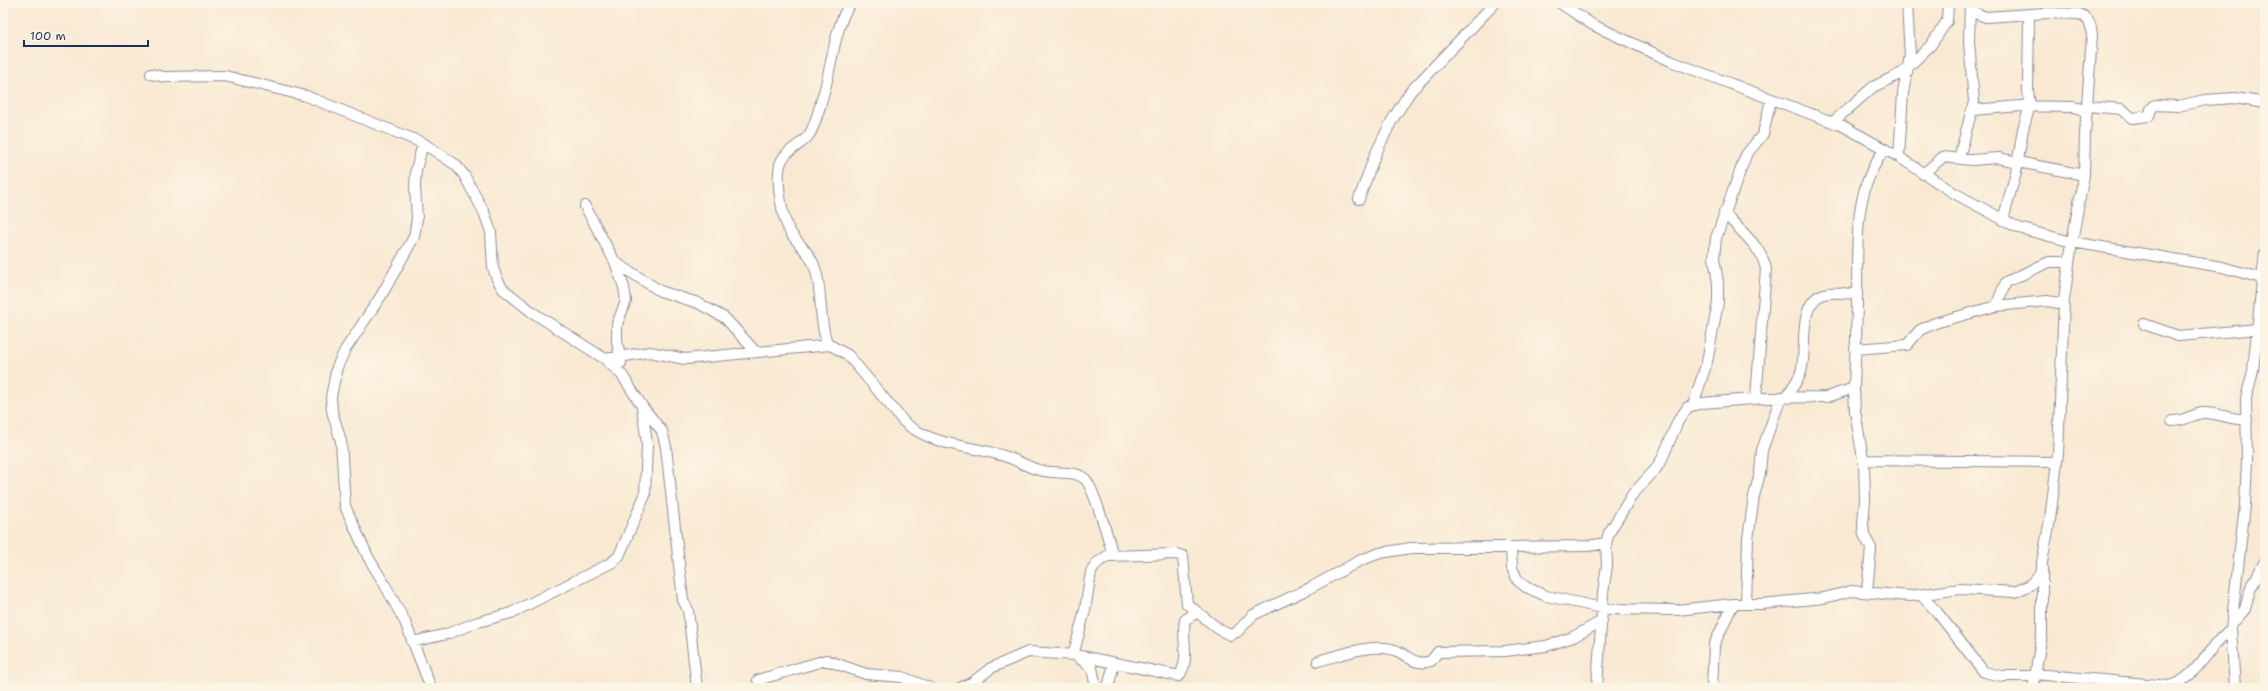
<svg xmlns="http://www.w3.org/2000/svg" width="2268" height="691" font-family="'Shantell Sans',sans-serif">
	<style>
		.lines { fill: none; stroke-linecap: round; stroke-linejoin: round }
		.minor-casing { stroke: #8a8c98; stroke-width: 12 }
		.minor { stroke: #fff; stroke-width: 10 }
	</style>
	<rect width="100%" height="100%" fill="#fcf5e5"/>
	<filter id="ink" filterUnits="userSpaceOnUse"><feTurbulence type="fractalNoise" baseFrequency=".025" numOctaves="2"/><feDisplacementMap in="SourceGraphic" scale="8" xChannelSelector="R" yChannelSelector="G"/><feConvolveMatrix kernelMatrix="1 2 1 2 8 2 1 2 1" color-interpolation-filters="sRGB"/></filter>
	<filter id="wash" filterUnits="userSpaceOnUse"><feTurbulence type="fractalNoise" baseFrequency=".012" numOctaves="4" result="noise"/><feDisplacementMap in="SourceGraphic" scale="16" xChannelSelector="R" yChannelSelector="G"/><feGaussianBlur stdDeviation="0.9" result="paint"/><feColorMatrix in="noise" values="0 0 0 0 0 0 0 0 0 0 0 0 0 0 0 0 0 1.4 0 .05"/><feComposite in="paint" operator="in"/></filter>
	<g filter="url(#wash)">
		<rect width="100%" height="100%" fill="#f9e9d3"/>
	</g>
	<g filter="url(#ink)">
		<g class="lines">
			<defs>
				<path id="minor" d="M 851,3 C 836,20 831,69 824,92 C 820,105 816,124 809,135 C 801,146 783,151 780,165 C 776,181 782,223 793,236 C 802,248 812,255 816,271 C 822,293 819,317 826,340 L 830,345 L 848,355 L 904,422 C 934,447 969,445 1004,456 C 1018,460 1030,469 1044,471 C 1057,474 1075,470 1085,479 C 1093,486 1109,540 1112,553 L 1097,563 L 1091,572 L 1085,610 L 1074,652 L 1076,655 L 1179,676 C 1191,659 1181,638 1185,620 L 1197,612
					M 1560,3 L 1593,25 L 1673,62 L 1843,126 L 1899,157 L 1954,193 L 2019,228 L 2072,242 L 2222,267 L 2265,279
					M 1970,3 L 1975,13 L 1986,17 L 2046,13 L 2079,14 C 2090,17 2091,26 2092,35 L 2085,134 L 2084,175 L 2072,242 L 2064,300 L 2058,453 L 2050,520 L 2042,562 L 2042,634 L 2033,688
					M 151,74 L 164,77 L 225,76 L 306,96 L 423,143 L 456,165 L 464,175 L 484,212 L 491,232 L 493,268 L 497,279 L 503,289 L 532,312 L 605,359 L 622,375 L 642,406 L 647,445 L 645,495 L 619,556 L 611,563 L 511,613 L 478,622 L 447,634 L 412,642
					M 2087,106 L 2122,109 L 2132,118 L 2149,116 L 2151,109 L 2155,105 L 2178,106 L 2205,100 L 2235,98 L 2265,103
					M 1973,110 L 2020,106 L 2074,107 L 2082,109 L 2086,115
					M 1833,122 L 1873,87 L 1902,73 L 1931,45 L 1947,21 L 1948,3
					M 423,143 L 416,170 L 415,186 L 417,219 L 414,237 L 381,296 L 345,350 L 337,367 L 331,397 L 332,411 L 341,441 L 345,506 L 368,557 L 385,585 L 405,622 L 431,688
					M 1899,157 L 1903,93 L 1910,56 L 1907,3
					M 1959,158 L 1974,102 L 1969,42 L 1970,5
					M 1923,174 L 1943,157 L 1972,160 L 1998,158 L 2084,175
					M 1359,199 L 1375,155 L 1391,122 L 1410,92 L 1495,3
					M 585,206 L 615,262 L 660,291 L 698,303 L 725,318 L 755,351
					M 1724,212 C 1739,231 1761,245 1766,269 L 1756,398
					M 2003,220 L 2016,172 L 2023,129 L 2030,106 L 2028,90 L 2029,15
					M 615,262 L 624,287 L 626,301 L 617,324 L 617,341 L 621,363
					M 1996,306 L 2047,301 L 2064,304
					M 2144,324 L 2178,336 L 2258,329
					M 1855,349 L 1907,345 L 1920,330 L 1935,323 L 1996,306 L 2006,282 L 2049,262 L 2069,262
					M 605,359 L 650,352 L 685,359 L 830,345
					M 1787,396 C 1791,389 1798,381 1801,372 C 1808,350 1796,303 1824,294 C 1834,291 1847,294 1857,294
					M 1693,405 L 1707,362 L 1718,302 L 1718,283 L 1714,258 L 1716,238 L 1746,155 L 1763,134 L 1771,99
					M 642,406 L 662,431 L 666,447 L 683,600 L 688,610 L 697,688
					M 2172,421 C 2187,421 2192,414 2203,413 C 2218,412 2232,421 2247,419
					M 1863,460 L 2057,462
					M 1511,547 L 1512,568 L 1518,581 L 1526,587 L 1546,596 L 1607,609 L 1677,610 L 1733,604 L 1761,604 L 1824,598 L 1851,591 L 1910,596 L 1960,589 L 2015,592 L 2030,585 L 2041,573
					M 1110,556 L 1176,554 L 1183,556 L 1187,604 L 1220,630 L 1230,635 L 1237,632 L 1253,615 L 1310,588 L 1361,560 L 1380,553 L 1411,548 L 1588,546 L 1606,543
					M 1867,592 L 1871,548 L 1864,535 L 1863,524 L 1865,500 L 1864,465 L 1855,411 L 1854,388 C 1855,357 1857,327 1857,296 C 1858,246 1852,191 1885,149
					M 1921,595 L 1937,612 L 1984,672 L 2002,676 L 2035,676
					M 1746,604 L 1748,539 L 1754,496 L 1760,473 L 1762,450 L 1781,397
					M 2232,624 L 2245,609 L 2250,590 L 2265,561
					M 1078,657 L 1092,668 L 1096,688
					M 1318,661 C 1341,655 1368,644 1391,649 C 1407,652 1411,667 1431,661 L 1438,652 L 1505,651 L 1546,646 L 1573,637 L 1602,621
					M 2035,674 L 2169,686 C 2198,679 2208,645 2231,629
					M 758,680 L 826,660 L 866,674 L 902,677 L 930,688
					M 960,688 L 973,682 L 991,668 L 1028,652 L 1076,655
					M 1108,688 L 1114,663
					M 1597,688 L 1603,593 L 1607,565 L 1606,543 L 1609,533 L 1632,495 L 1655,470 L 1662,459 L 1678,421 L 1688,407 L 1702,403 L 1765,398 L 1827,397 L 1854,388
					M 1712,688 L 1714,645 L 1733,604
					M 2235,688 L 2231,629 L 2245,505 L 2247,460 L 2246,398 L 2253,371 L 2265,252"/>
			</defs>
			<use href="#minor" class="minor-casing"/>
			<use href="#minor" class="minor"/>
		</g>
	</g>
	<rect width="2268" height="691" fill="none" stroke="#fcf5e5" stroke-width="16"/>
	<path d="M24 40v6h124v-6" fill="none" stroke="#1b2f5e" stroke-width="2"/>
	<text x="30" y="40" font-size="12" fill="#1b2f5e" stroke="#fcf5e5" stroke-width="3" paint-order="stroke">100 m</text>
</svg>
